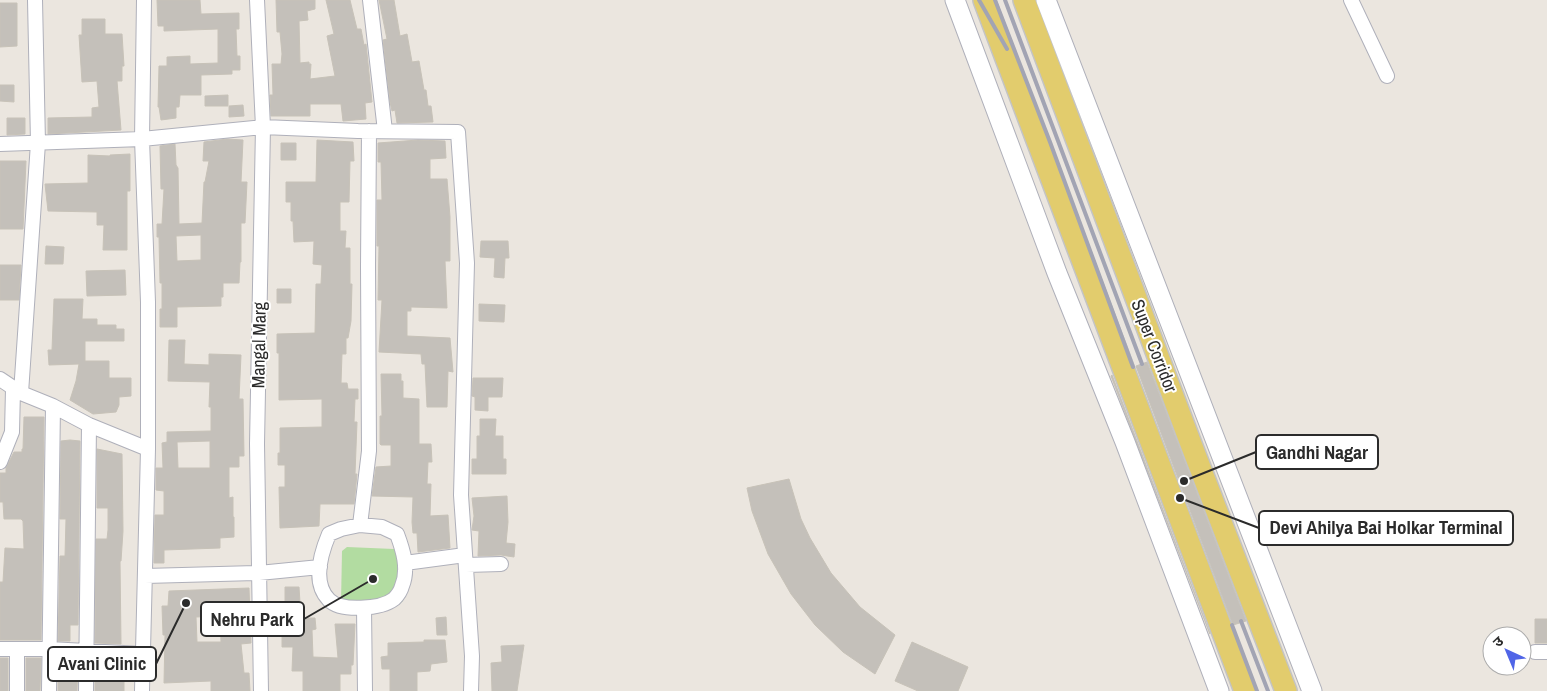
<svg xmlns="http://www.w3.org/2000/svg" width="1547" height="691" font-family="'Archivo Narrow','Noto Sans Devanagari',sans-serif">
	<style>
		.green { fill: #b2dca1 }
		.building { fill: #c4c0ba; stroke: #c7c2b8; fill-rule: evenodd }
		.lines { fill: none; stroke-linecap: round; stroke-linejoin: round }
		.street-casing { stroke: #afb0ba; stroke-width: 16 }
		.secondary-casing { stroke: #afb0ba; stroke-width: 21 }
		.primary-casing { stroke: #c4c4c4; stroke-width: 24 }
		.street { stroke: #fff; stroke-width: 14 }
		.secondary { stroke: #fff; stroke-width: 19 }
		.primary { stroke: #e2cc6d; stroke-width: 21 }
		.rail { stroke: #a2a4b3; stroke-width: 4 }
		.labels { text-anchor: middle; stroke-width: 4; stroke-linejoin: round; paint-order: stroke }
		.street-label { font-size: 18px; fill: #2b2b2b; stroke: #fff }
		.leader { fill: none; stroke: #2b2b2b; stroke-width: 2 }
		.callout-dot { fill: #2b2b2b; stroke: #fff; stroke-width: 2 }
		.callout { fill: #fff; stroke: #2b2b2b; stroke-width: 2 }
		.callout-label { font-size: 19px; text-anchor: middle; font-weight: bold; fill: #2b2b2b }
	</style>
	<rect width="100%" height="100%" fill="#ebe6df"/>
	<path class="green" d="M 347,547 L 394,549 L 405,558 L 403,601 L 398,605 L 348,610 L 341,603 L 342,551 Z"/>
	<path class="building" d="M 157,0 L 200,0 L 201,14 L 239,13 L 239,29 L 236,29 L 237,56 L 240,56 L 240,70 L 232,70 L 232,74 L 201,75 L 201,95 L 180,95 L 179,107 L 176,107 L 176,118 L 161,120 L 159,107 L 158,107 L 159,66 L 167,66 L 167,57 L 190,56 L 190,64 L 218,63 L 218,29 L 164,31 L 164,26 L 158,26 Z
		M 276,0 L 315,0 L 315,9 L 307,11 L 308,20 L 299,21 L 300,63 L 309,62 L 309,64 L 311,64 L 310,79 L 335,76 L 327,36 L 334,34 L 326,0 L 350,0 L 357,29 L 361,29 L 364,45 L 366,44 L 372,102 L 365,103 L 366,119 L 343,121 L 341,104 L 310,104 L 310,116 L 271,116 L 270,95 L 273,95 L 272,64 L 281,64 L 282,54 L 280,32 L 277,32 Z
		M 379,0 L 394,0 L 400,36 L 407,34 L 412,62 L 419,61 L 424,90 L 426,90 L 428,106 L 431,106 L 433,122 L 397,123 L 395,110 L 392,111 L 390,102 L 383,40 L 387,39 Z
		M 0,3 L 17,3 L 17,46 L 0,47 Z
		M 82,19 L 105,19 L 105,34 L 122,34 L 124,66 L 122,66 L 122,81 L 117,81 L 121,130 L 48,134 L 48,118 L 92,117 L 92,108 L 99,107 L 97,81 L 82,82 L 79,35 L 82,35 Z
		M 0,85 L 14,85 L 14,102 L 0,101 Z
		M 228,95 L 228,106 L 205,106 L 205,96 Z
		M 243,105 L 244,116 L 229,117 L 229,106 Z
		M 7,118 L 25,118 L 25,134 L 7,135 Z
		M 227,139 L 243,140 L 241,182 L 247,182 L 245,223 L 241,223 L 241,262 L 240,262 L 239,283 L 223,283 L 223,297 L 221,297 L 221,306 L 177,307 L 177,327 L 160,327 L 160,309 L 162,309 L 162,283 L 160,283 L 159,237 L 157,237 L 157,224 L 162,224 L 164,189 L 161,189 L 160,146 L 175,144 L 176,165 L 178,168 L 179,224 L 202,223 L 204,182 L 205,182 L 209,161 L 203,161 L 204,142 ZM 201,235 L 201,260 L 177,261 L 176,236 Z
		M 317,140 L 353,142 L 354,161 L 350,161 L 349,202 L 340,202 L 340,231 L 346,231 L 345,248 L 350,248 L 350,284 L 352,284 L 351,321 L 348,338 L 346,338 L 346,354 L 342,354 L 341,383 L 347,383 L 348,389 L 358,389 L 358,399 L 355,399 L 354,422 L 357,422 L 355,474 L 357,474 L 354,504 L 320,504 L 319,526 L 280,528 L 279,487 L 285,487 L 285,465 L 278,465 L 278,453 L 280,453 L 280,428 L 322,427 L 322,399 L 279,400 L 279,353 L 277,353 L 277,334 L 315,333 L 316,284 L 321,284 L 322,265 L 313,264 L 314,241 L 294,242 L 293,221 L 291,221 L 291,202 L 286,202 L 286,182 L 316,182 Z
		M 418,140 L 445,141 L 446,158 L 430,159 L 430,179 L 447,179 L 450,217 L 450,261 L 445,261 L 447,308 L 411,307 L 411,311 L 407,311 L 407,336 L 450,338 L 453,372 L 448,371 L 447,407 L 427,407 L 425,364 L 422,364 L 421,354 L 379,352 L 382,300 L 378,300 L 379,246 L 377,246 L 377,200 L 382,200 L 381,162 L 378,162 L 378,143 Z
		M 281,143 L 296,143 L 296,160 L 281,160 Z
		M 130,154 L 130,191 L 127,191 L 127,250 L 103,250 L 104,225 L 97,225 L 97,212 L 48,211 L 45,184 L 88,183 L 88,155 L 110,156 L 110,155 Z
		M 0,161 L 26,161 L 23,229 L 0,229 Z
		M 481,241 L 508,241 L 509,258 L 505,258 L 504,278 L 494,277 L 495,258 L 480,257 Z
		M 46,246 L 64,247 L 63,264 L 45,264 Z
		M 0,265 L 21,265 L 19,300 L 0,300 Z
		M 125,270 L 126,295 L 87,296 L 86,271 Z
		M 277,289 L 291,289 L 291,303 L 277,303 Z
		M 54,299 L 83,299 L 82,319 L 97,319 L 97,325 L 116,325 L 116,329 L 124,329 L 124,341 L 85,341 L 85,361 L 109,361 L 109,378 L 131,378 L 131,396 L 119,397 L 119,405 L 116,412 L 93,414 L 70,400 L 76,381 L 79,364 L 49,365 L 48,350 L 52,350 Z
		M 479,304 L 505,305 L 504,322 L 479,321 Z
		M 169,340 L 185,340 L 184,364 L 209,365 L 209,354 L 241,355 L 239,399 L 243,399 L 244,456 L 239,456 L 239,467 L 229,467 L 229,498 L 233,497 L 233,517 L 234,517 L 234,537 L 220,538 L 220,548 L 164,550 L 164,563 L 154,563 L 155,515 L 164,515 L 164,491 L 156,490 L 156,468 L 163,468 L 162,443 L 167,442 L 167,432 L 211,431 L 211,407 L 209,407 L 210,382 L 168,381 ZM 210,441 L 210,468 L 178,468 L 177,442 Z
		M 1147,362 L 1246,621 L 1233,625 L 1136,366 Z
		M 381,374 L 401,374 L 401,381 L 403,381 L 403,398 L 419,399 L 419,444 L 431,444 L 432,462 L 428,462 L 427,484 L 431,484 L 430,516 L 448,515 L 450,548 L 418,552 L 417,533 L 413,533 L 412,522 L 413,497 L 372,496 L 376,467 L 391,466 L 391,445 L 381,445 L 380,444 L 380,416 L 382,416 Z
		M 1112,375 L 1210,634 L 1111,376 Z
		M 473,378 L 503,378 L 502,397 L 488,397 L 488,411 L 475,410 L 475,397 L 472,396 Z
		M 24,417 L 44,417 L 41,640 L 0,640 L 0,582 L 3,582 L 5,548 L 24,549 L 23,521 L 21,519 L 4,519 L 3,502 L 0,502 L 0,473 L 6,473 L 6,468 L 14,452 L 22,452 L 22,449 L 23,449 Z
		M 480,419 L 496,419 L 495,436 L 503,436 L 503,459 L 506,459 L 506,474 L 472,474 L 472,459 L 477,459 L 477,436 L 480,436 Z
		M 70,440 L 80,441 L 78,625 L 70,625 L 70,641 L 58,641 L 60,556 L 65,556 L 66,519 L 60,519 L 61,441 Z
		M 97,449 L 122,454 L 123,531 L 121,561 L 120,561 L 121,644 L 95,643 L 96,539 L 107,539 L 108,530 L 108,508 L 97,508 Z
		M 789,479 L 801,519 L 810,538 L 831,573 L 860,607 L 895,635 L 875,674 L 843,652 L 815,625 L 791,594 L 768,554 L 752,511 L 747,488 Z
		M 507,496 L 508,522 L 506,543 L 515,544 L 514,557 L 501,555 L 478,556 L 479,531 L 472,530 L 474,516 L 472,498 Z
		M 285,587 L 299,587 L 301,618 L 315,618 L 316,629 L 312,630 L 313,657 L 338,658 L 335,624 L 355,624 L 353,665 L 351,665 L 351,674 L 340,674 L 340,691 L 303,691 L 303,671 L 292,671 L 293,647 L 282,647 L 282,630 L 278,630 L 280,603 L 285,603 Z
		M 249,588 L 251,643 L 241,644 L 244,673 L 249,673 L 250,691 L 211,691 L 211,681 L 164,683 L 165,635 L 163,635 L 162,606 L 168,606 L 169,591 ZM 220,616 L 221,642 L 197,642 L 196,617 Z
		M 446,617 L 447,635 L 437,635 L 436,618 Z
		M 1535,619 L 1547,619 L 1547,643 L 1535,643 Z
		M 424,640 L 445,640 L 447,662 L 431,664 L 430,671 L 417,672 L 417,691 L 390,691 L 390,669 L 382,669 L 381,657 L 388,656 L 388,643 L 424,642 Z
		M 912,642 L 968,667 L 958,691 L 918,691 L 895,681 Z
		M 524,645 L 517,691 L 492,691 L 491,663 L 502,662 L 501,646 Z
		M 0,658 L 8,658 L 8,691 L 0,691 Z
		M 26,658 L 41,658 L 40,691 L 26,691 Z
		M 58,658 L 78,659 L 77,691 L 58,691 Z
		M 95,660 L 124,662 L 124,691 L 95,691 Z"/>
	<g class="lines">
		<defs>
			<path id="street" d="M 257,0 L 263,127 L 257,444 L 261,691
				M 370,0 L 385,131
				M 1351,0 L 1387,76
				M 0,144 L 142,139 L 263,127 L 358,131 L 458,132 L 467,263 L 461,495 L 472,656 L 471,691
				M 0,379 L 21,393 L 53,406 L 89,425 L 148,449
				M 21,393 L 38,143 L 35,0
				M 0,462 L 12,432 L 13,389
				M 360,525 L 369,451 L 368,267 L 369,131
				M 360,525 L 382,527 L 397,534 C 403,550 409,569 402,586 C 401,590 397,596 394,599 C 381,609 341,612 329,600 C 312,583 321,553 329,534 L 341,529 Z
				M 405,563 L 465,555
				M 466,565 L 501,564
				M 145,576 L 259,573 L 320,567
				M 364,608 L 365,691
				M 0,649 L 49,649 L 142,654
				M 17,650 L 17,691
				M 1535,652 L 1547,652
				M 49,691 L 53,406
				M 86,691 L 89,425
				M 142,691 L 148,449 L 148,302 L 142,139 L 144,0"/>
			<path id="secondary" d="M 955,0 L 1057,273 L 1125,442 L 1219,691
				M 1046,0 L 1312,691"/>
			<path id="primary" d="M 984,0 L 1245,691
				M 1024,0 L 1191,444 L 1286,691"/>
		</defs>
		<use href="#street" class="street-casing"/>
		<use href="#secondary" class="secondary-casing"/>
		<use href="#primary" class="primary-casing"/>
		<use href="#street" class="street"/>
		<use href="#secondary" class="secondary"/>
		<use href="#primary" class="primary"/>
		<path class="rail" d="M 979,0 L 1007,49
			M 995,0 L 1050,142 L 1133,367
			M 1005,0 L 1142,364
			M 1241,621 L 1268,691
			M 1232,625 L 1257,691"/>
	</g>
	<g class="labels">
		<g class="street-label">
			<text transform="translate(259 345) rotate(-89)" y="6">Mangal Marg</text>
			<text transform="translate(1154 346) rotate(69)" y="6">Super Corridor</text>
		</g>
	</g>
	<path class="leader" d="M1184 481L1256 452M1180 498L1259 528M373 579L304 619M186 603L156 664"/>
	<g class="callout-dot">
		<circle cx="1184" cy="481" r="5"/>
		<circle cx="1180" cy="498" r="5"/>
		<circle cx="373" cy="579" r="5"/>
		<circle cx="186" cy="603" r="5"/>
	</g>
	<g class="callout">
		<rect x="1256" y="435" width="122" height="34" rx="5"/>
		<rect x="1259" y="511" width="254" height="34" rx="5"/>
		<rect x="201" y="602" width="103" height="34" rx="5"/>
		<rect x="48" y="647" width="108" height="34" rx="5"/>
	</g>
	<g class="callout-label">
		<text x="1317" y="459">Gandhi Nagar</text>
		<text x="1386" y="534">Devi Ahilya Bai Holkar Terminal</text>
		<text x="252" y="626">Nehru Park</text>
		<text x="102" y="670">Avani Clinic</text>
	</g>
	<g transform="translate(1507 651) rotate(316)"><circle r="24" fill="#ffffff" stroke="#aaaaaa"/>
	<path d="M0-4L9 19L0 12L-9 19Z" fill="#5065e7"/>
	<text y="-8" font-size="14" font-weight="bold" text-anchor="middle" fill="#2b2b2b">उ</text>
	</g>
</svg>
